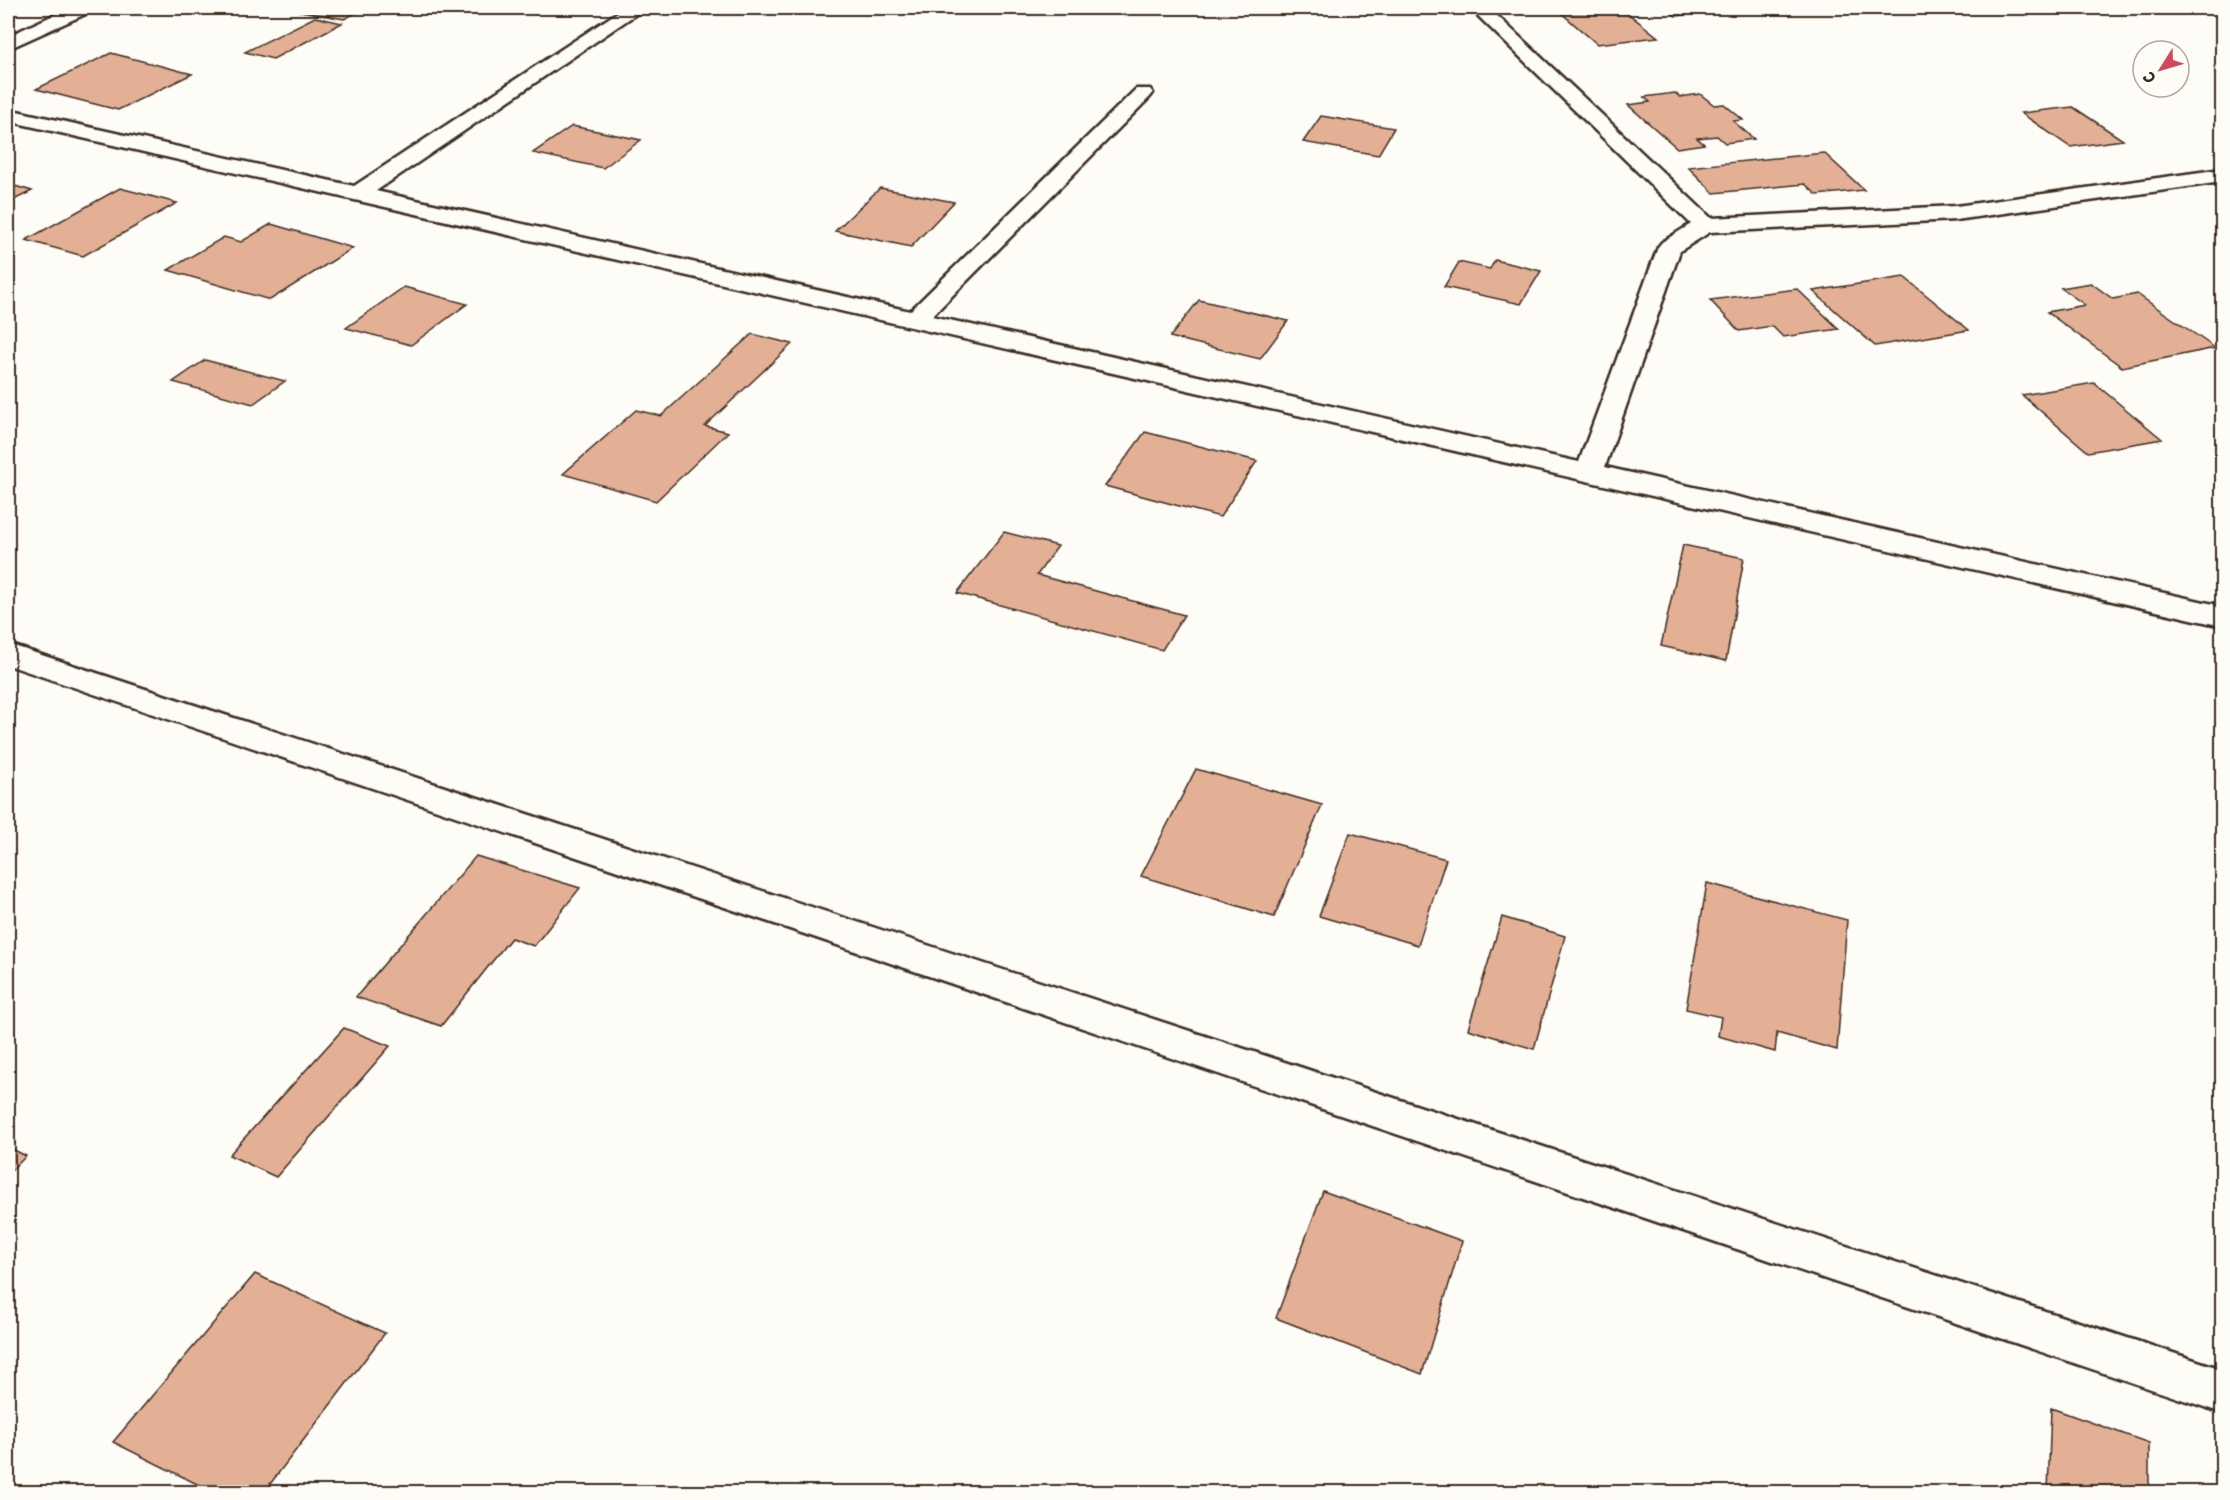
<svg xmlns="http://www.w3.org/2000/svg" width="2230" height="1500" font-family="'Shantell Sans',sans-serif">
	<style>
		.building { fill: #e3b096; stroke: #3b2a1e; stroke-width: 1.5 }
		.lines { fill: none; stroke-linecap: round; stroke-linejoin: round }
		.minor-casing { stroke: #3b2a1e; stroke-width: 5 }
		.minor { fill: #fdfcf7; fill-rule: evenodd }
	</style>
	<rect width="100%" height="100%" fill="#fdfcf7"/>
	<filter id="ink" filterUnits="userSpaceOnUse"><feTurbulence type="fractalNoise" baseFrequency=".0167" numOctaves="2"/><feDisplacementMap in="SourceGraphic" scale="12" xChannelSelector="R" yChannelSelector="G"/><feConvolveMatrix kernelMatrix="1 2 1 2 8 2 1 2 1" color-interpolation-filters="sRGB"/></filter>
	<g filter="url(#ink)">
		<path class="building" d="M 284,8 L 366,8 L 344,19 Z
			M 748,8 L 784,8 L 779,12 Z
			M 1590,8 L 1621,8 L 1658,37 L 1597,44 L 1559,11 Z
			M 1665,8 L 1706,8 L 1711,12 L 1676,16 Z
			M 315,17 L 342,23 L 273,59 L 245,52 Z
			M 111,53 L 192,74 L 118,110 L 36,89 Z
			M 1675,93 L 1680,97 L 1700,94 L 1714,105 L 1724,104 L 1743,120 L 1733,121 L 1754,139 L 1725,143 L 1717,136 L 1697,138 L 1704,144 L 1677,148 L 1628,105 L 1650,102 L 1644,97 Z
			M 2073,107 L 2123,140 L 2070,147 L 2021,113 Z
			M 1321,116 L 1394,128 L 1378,155 L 1303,142 Z
			M 572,126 L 641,140 L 603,168 L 533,153 Z
			M 1824,153 L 1864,190 L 1817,195 L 1805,184 L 1714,193 L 1688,167 Z
			M 8,184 L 32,191 L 8,203 Z
			M 120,188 L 177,203 L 83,256 L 26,240 Z
			M 880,188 L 954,202 L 911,247 L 835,231 Z
			M 271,224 L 353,248 L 270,300 L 168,270 L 224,237 L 241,242 Z
			M 1495,260 L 1541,271 L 1521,304 L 1444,287 L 1459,262 L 1490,269 Z
			M 1904,277 L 1969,330 L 1875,346 L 1813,291 Z
			M 2091,283 L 2113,299 L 2137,294 L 2215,348 L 2122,367 L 2047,312 L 2085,305 L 2061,288 Z
			M 404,287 L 467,304 L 411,345 L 346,328 Z
			M 1797,289 L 1839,329 L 1783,337 L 1772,326 L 1739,331 L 1710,300 Z
			M 1199,300 L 1288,321 L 1260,359 L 1170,337 Z
			M 752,334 L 792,344 L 705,426 L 728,432 L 656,501 L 563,474 L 636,410 L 661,416 Z
			M 205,360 L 285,381 L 253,404 L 173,382 Z
			M 2094,383 L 2162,439 L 2088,452 L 2022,395 Z
			M 1145,432 L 1257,461 L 1220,517 L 1105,486 Z
			M 1004,532 L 1058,546 L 1037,575 L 1184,615 L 1162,650 L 957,593 Z
			M 1683,545 L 1744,558 L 1726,661 L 1661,646 Z
			M 1196,769 L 1322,805 L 1274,917 L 1141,876 Z
			M 1350,833 L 1446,859 L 1418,945 L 1319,916 Z
			M 476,856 L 580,888 L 534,946 L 511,938 L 441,1026 L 356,997 Z
			M 1707,883 L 1847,920 L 1837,1050 L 1777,1033 L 1775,1052 L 1718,1036 L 1721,1017 L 1686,1009 Z
			M 1502,917 L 1565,936 L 1534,1049 L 1468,1029 Z
			M 344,1028 L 390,1046 L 276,1177 L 229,1155 Z
			M 8,1147 L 26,1156 L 8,1174 Z
			M 1323,1191 L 1462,1241 L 1422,1374 L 1276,1318 Z
			M 255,1274 L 385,1333 L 264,1492 L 213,1492 L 113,1442 Z
			M 2051,1408 L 2149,1443 L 2149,1492 L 2048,1492 Z"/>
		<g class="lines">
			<defs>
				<path id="minor" d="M 69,8 L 92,8 L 90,12 L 8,49 L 8,36 Z
					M 624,8 L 645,8 L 376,191 L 910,311 L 1136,89 L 1150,89 L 1153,93 L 1150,97 L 932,316 L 1579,462 L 1658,247 L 1662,242 L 1691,224 L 1470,8 L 1489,8 L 1711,218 L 1956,206 L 2222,169 L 2222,182 L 1956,220 L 1710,232 L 1680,251 L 1605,467 L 2222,606 L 2222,626 L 8,121 L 8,109 L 354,186 Z
					M 8,644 L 2222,1369 L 2222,1413 L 8,665 Z"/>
			</defs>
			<use href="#minor" class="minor-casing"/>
			<use href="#minor" class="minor"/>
		</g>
	</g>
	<rect width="2230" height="1500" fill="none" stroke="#fdfcf7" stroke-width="30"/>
	<rect x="15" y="15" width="2200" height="1470" fill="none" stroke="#3b2a1e" stroke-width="2" filter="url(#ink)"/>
	<g transform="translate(2161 69) rotate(233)"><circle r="28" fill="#fdfcf7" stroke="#afa8a0" stroke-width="1.5"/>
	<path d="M0-4.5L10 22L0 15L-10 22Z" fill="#d1495b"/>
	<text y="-9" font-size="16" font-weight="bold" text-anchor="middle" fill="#3b2a1e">С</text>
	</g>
</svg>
